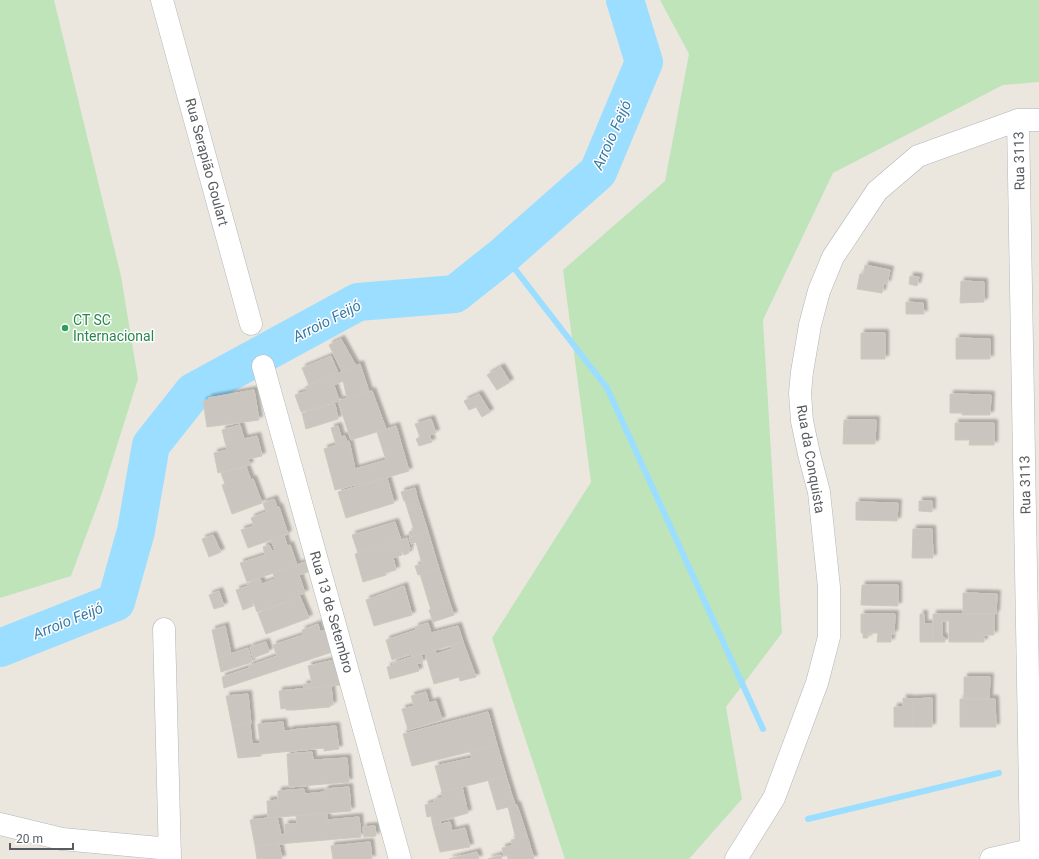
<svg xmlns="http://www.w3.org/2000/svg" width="1039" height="859" font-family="Roboto,sans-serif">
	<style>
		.green { fill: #bfe4ba }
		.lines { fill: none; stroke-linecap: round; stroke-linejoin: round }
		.stream { stroke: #9bdeff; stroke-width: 6 }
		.river { stroke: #9bdeff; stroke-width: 38 }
		.building { fill: #cbc5c0; stroke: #d0c8bd; filter: url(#shadow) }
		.minor-casing { stroke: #b2b6ba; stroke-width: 23 }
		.minor { stroke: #fff; stroke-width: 22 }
		.leisure-dot { fill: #2e9e5b; stroke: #fff; stroke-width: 1.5 }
		.labels { text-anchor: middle; stroke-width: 3; stroke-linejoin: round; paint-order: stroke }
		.street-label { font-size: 14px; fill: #585c60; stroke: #fff }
		.leisure-label { font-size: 14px; fill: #27864d; stroke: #fff; text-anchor: start }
		.water-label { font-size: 15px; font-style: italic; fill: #387aa7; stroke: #fff }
	</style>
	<defs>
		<filter id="shadow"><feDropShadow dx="3.5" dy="-3.5" stdDeviation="1" flood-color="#0004"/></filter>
	</defs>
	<rect width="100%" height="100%" fill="#ebe7df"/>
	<path class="green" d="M 0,0 L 54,0 L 121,276 L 138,379 L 102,493 L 71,576 L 0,598 Z
		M 660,0 L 1039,0 L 1039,82 L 1003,85 L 833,173 L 763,320 L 782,633 L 726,707 L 742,799 L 689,859 L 565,859 L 492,638 L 591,482 L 563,270 L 665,181 L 689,54 Z"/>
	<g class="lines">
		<path class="stream" d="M 504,255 L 607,388 L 763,729
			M 808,819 L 999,773"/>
		<path class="river" d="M 0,648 L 116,602 L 136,531 L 151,445 L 193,392 L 358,302 L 455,294 L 504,255 L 598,172 L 644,62 L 625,0"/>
	</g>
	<path class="building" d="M 865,265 L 890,270 L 887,284 L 884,283 L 882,293 L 857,289 L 860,274 L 864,274 Z
		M 910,276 L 919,277 L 917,286 L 909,284 Z
		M 961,281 L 984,282 L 984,302 L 960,303 Z
		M 906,302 L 923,303 L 924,314 L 906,314 Z
		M 861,333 L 885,333 L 885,359 L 861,359 Z
		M 956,338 L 990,339 L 990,359 L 956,359 Z
		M 341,339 L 356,366 L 342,371 L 329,345 Z
		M 331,356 L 338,373 L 309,385 L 302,368 Z
		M 360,364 L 369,392 L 347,398 L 343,381 L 334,385 L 339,401 L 301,412 L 295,395 L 307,391 L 305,387 Z
		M 501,367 L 510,382 L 497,390 L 487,375 Z
		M 254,390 L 259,420 L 207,427 L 203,401 L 209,400 L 208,398 Z
		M 372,391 L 386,429 L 351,440 L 338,401 Z
		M 479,394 L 490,412 L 482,417 L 476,407 L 469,410 L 464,401 Z
		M 950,394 L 991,395 L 990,415 L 962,415 L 962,413 L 950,413 Z
		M 335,404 L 338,419 L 306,429 L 302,413 Z
		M 431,419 L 436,433 L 429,435 L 432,442 L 419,446 L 416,439 L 420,437 L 415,424 Z
		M 844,420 L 876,420 L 875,444 L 843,444 Z
		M 955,423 L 994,423 L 994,445 L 969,445 L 970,440 L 955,440 Z
		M 240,425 L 244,439 L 257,436 L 262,456 L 248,459 L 250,465 L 218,473 L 214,453 L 227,450 L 222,430 Z
		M 338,426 L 341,437 L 345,436 L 347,442 L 336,445 L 331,428 Z
		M 396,426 L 409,471 L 358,486 L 358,484 L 335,490 L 324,449 L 349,441 L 355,469 L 386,460 L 377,432 Z
		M 246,467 L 251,480 L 253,479 L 262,503 L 232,514 L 222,485 L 225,484 L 221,473 Z
		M 387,478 L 394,503 L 346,518 L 338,492 Z
		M 415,488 L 417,497 L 404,501 L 401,492 Z
		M 417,497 L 428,532 L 410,537 L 409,532 L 414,530 L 405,501 Z
		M 274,499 L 277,507 L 279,507 L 288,534 L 248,548 L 241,530 L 254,526 L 251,518 L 266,512 L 263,503 Z
		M 919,501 L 932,501 L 932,512 L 919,511 Z
		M 856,502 L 898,503 L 897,521 L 856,520 Z
		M 395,522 L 401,540 L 358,553 L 352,535 Z
		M 913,529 L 932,529 L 933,558 L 912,558 Z
		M 428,532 L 439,569 L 418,575 L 415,566 L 422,564 L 416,542 L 411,544 L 409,538 Z
		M 213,535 L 221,552 L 209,557 L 202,539 Z
		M 284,535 L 287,546 L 290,545 L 297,565 L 247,582 L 240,563 L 265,555 L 263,547 L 269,545 L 272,551 L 275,550 L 271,540 Z
		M 407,538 L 410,549 L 408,550 L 409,553 L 404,555 L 399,541 Z
		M 397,541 L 402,555 L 393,558 L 396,570 L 385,573 L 386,575 L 363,582 L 355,554 Z
		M 305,562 L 308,572 L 299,575 L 305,593 L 299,595 L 300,597 L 257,612 L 253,601 L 251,601 L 253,606 L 243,610 L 236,590 L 248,586 L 247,584 L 260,579 L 262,584 L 275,579 L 273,573 Z
		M 439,569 L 450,604 L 431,610 L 420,574 Z
		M 862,585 L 898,585 L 898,606 L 861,605 Z
		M 404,586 L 412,615 L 374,626 L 366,600 Z
		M 219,591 L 224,606 L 214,609 L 209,595 Z
		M 963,593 L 997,594 L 996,614 L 963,614 Z
		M 300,597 L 309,618 L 266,634 L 258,613 Z
		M 450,604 L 454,615 L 433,622 L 429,610 Z
		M 861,614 L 895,614 L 894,634 L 891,634 L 891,642 L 877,642 L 878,633 L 868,633 L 868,638 L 863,638 L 863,633 L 861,633 Z
		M 920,614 L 924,614 L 924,624 L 932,624 L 933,642 L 920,642 Z
		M 933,614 L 994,614 L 994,635 L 984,635 L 984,642 L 949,642 L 949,621 L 942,621 L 942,637 L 944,637 L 945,642 L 933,642 Z
		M 428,623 L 431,633 L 458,626 L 463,642 L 412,657 L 411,654 L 392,660 L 386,640 L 416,630 L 415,627 Z
		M 318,624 L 320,632 L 325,630 L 332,652 L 224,688 L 222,677 L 249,668 L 249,666 L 277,656 L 273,645 L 303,635 L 302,630 Z
		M 225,626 L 231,654 L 218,658 L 212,630 Z
		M 266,642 L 269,652 L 253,658 L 250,647 Z
		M 463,642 L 476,677 L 460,681 L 459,677 L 434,684 L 425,653 L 435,650 L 436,654 L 452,649 L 451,645 Z
		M 248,648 L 252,662 L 221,672 L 218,658 Z
		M 421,654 L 423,662 L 417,664 L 419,671 L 390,679 L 387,667 L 394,665 L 393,663 Z
		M 334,660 L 340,685 L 304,688 L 303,685 L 312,683 L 308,666 Z
		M 964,677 L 990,677 L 989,699 L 964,699 Z
		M 331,686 L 333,705 L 330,705 L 330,707 L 294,710 L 286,710 L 286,708 L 281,709 L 279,691 Z
		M 426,692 L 429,703 L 436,701 L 442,720 L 408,730 L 402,709 L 414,706 L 411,696 Z
		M 248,694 L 251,724 L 232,726 L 226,696 Z
		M 903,698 L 912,699 L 913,727 L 894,727 L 894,707 L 903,707 Z
		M 932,698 L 932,727 L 913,727 L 912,699 Z
		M 960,699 L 995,699 L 996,727 L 960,727 Z
		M 488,712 L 497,745 L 412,766 L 403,734 Z
		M 283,722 L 284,731 L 290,731 L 290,730 L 336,726 L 339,749 L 324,751 L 324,748 L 261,754 L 261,756 L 238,758 L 232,726 L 250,724 L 252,744 L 260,744 L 258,724 Z
		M 497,745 L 506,776 L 442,792 L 435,766 L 472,758 L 470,752 Z
		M 312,752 L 313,760 L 347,758 L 349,782 L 289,787 L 287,754 Z
		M 506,776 L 515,805 L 497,810 L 488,780 Z
		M 349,787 L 351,811 L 268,818 L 267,801 L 278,800 L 278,791 L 304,789 L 305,794 L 325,792 L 325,789 Z
		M 462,787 L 468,813 L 440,821 L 441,824 L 433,826 L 431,816 L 427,817 L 425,805 L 435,802 L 434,800 L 443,797 L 441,792 Z
		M 515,805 L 517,805 L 527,836 L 516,839 L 508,807 Z
		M 327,813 L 327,820 L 359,817 L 361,837 L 255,846 L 250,820 L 277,817 L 281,835 L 285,834 L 285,824 L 297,824 L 296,816 Z
		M 450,822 L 452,831 L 465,828 L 470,847 L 440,852 L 433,826 Z
		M 375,826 L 376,836 L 364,837 L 363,827 Z
		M 527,836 L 534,859 L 508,859 L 507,855 L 504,856 L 502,848 L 513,845 L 511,840 Z
		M 370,842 L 372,859 L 333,859 L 331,846 Z
		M 279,844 L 282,859 L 257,859 L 255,846 Z
		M 477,852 L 479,859 L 449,859 Z
		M 501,855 L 502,859 L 488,859 Z"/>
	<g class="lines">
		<defs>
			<path id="minor" d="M 162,0 L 251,324
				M 1018,120 L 1031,849
				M 263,366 L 400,859
				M 164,629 L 170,859
				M 0,824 L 62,839 L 170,849
				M 736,859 L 774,798 L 817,683 L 829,637 L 829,587 L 819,492 L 809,454 L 802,421 L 800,393 L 802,372 L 810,325 L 819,291 L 833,257 L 877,191 L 918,156 L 1018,120 L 1039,120
				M 991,859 L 1039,848"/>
		</defs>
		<use href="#minor" class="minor-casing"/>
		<use href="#minor" class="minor"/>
	</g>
	<circle class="leisure-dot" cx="65" cy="328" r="4"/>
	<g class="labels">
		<g class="street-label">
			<text transform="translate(1019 161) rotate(-91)" y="5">Rua 3113</text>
			<text transform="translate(207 162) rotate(75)" y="5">Rua Serapião Goulart</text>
			<text transform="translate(811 459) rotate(80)" y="5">Rua da Conquista</text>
			<text transform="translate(1025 485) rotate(-91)" y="5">Rua 3113</text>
			<text transform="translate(332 612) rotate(74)" y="5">Rua 13 de Setembro</text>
		</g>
		<g class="leisure-label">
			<text x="73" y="325">CT SC<tspan x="73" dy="16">Internacional</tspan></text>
		</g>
		<g class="water-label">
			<text transform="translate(612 135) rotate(-66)" y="5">Arroio Feijó</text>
			<text transform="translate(327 321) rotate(-27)" y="5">Arroio Feijó</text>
			<text transform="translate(68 621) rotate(-22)" y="5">Arroio Feijó</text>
		</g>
	</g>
	<path d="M10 843v6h63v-6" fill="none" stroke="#585c60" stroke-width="2"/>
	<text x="16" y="843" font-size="12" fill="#585c60" stroke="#ffffff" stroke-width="3" paint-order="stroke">20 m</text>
</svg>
